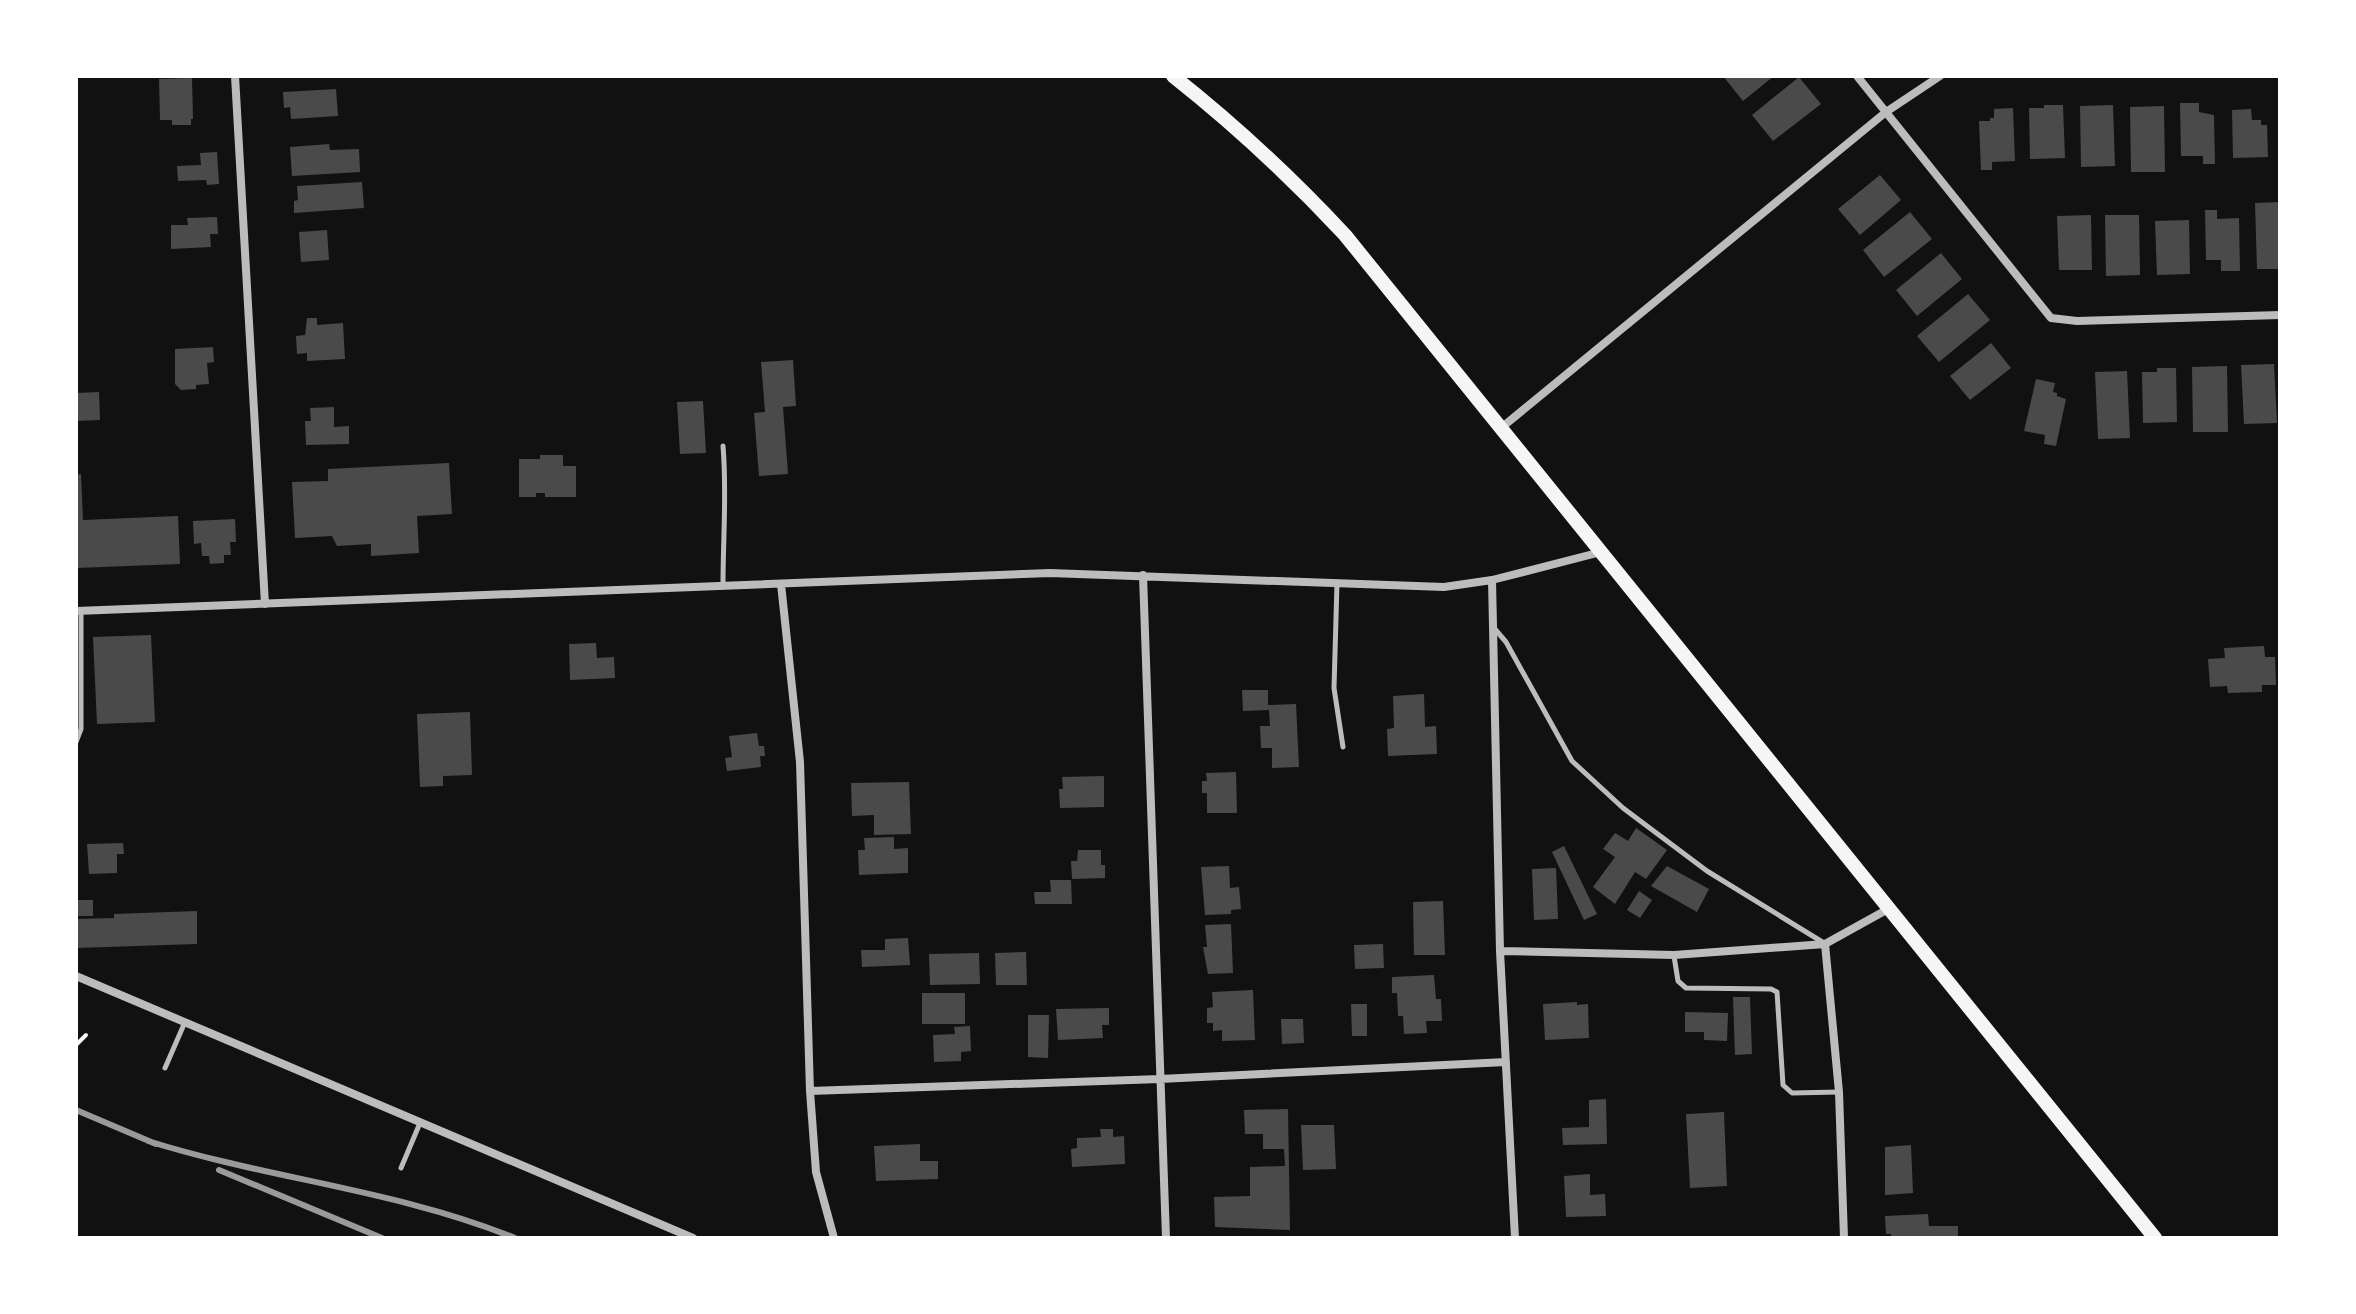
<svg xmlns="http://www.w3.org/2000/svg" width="2356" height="1314" font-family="Rubik,sans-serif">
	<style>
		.building { fill: #4a4a4a }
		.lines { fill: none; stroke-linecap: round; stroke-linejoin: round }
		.path { stroke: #f5f5f5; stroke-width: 4 }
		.service { stroke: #bcbcbc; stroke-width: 5 }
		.minor { stroke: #bcbcbc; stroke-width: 8 }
		.secondary { stroke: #f5f5f5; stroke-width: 14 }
		.rail { stroke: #9a9a9a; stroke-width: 6 }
	</style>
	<rect width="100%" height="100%" fill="#111"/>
	<path class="building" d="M 1723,76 L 1774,76 L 1743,101 Z
		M 1799,77 L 1821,104 L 1773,141 L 1752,115 Z
		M 192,78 L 193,119 L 191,119 L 191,125 L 172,125 L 172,120 L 160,120 L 159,79 Z
		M 336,89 L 338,116 L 291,119 L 290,107 L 284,108 L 283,92 Z
		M 2180,103 L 2199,103 L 2199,112 L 2214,115 L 2215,164 L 2203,164 L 2203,156 L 2181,156 Z
		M 2044,105 L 2063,105 L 2065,158 L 2030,159 L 2029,108 L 2044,108 Z
		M 2113,105 L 2115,166 L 2081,167 L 2080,106 Z
		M 2164,106 L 2165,172 L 2131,172 L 2130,107 Z
		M 2013,108 L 2015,161 L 1992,162 L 1992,170 L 1981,170 L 1979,121 L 1990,121 L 1990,118 L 1994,118 L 1994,109 Z
		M 2251,109 L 2252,120 L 2261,120 L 2261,125 L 2267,125 L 2268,157 L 2233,158 L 2232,110 Z
		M 329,144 L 330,150 L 359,149 L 360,172 L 292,176 L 290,147 Z
		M 217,152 L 219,184 L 207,185 L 206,180 L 178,181 L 177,166 L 201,165 L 200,153 Z
		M 1880,175 L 1901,200 L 1860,235 L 1838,209 Z
		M 362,182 L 364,208 L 294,213 L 294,201 L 298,200 L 297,186 Z
		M 2280,202 L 2280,269 L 2257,269 L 2255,203 Z
		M 2205,210 L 2217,210 L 2217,219 L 2239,218 L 2240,271 L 2221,271 L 2221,260 L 2206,260 Z
		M 1910,212 L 1932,239 L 1884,277 L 1863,250 Z
		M 2091,215 L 2092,270 L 2059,270 L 2057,216 Z
		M 2105,215 L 2139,215 L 2140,275 L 2106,276 Z
		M 217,217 L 218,234 L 210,234 L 211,247 L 171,249 L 171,225 L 188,225 L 187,218 Z
		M 2189,220 L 2190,274 L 2157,275 L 2155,221 Z
		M 327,230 L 329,260 L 301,262 L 299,232 Z
		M 1941,253 L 1962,279 L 1917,316 L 1896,290 Z
		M 1968,294 L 1990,320 L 1939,362 L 1917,336 Z
		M 307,318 L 317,318 L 317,325 L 343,323 L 345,359 L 307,361 L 307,353 L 297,354 L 296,336 L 305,335 Z
		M 1991,343 L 2011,368 L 1970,400 L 1950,376 Z
		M 213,347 L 214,362 L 207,363 L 209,384 L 196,385 L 196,389 L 181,390 L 175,384 L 175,349 Z
		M 793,360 L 796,406 L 783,407 L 788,474 L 759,476 L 754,413 L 765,412 L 761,362 Z
		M 2274,364 L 2277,423 L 2244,424 L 2241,365 Z
		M 2227,366 L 2228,432 L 2193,432 L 2192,367 Z
		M 2157,368 L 2176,368 L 2177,422 L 2143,423 L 2142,372 L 2157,372 Z
		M 2127,371 L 2130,438 L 2098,439 L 2095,372 Z
		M 2036,379 L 2055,383 L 2053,392 L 2057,393 L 2057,396 L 2066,399 L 2056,446 L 2044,444 L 2045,435 L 2024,431 Z
		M 99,392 L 100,420 L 76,421 L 76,393 Z
		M 703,401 L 706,453 L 680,454 L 677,402 Z
		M 334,407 L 334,427 L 349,426 L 349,444 L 306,445 L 305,421 L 311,421 L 310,408 Z
		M 540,455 L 563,455 L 563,466 L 576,466 L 576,497 L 545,497 L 545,493 L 536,493 L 536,497 L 519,497 L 519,459 L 540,459 Z
		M 449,463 L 452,514 L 417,516 L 419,553 L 371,556 L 371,544 L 337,546 L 332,536 L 295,538 L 292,482 L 328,481 L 328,469 Z
		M 81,474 L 83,520 L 178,516 L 180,564 L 76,568 L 76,475 Z
		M 235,519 L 236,542 L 230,542 L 231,555 L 224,555 L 224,563 L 210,564 L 209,556 L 202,556 L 201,543 L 194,544 L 193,521 Z
		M 151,635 L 155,722 L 97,724 L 93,637 Z
		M 596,643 L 597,658 L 614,657 L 615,678 L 570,680 L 569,644 Z
		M 2264,646 L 2265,657 L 2275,657 L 2276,685 L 2262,685 L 2262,692 L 2228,693 L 2227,686 L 2210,687 L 2208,659 L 2225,658 L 2224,648 Z
		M 1242,690 L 1268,690 L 1268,705 L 1296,704 L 1299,767 L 1272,768 L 1272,748 L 1261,748 L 1260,726 L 1270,726 L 1269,710 L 1243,711 Z
		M 1424,694 L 1425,727 L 1436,726 L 1437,754 L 1388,756 L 1387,729 L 1394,728 L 1393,696 Z
		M 470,712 L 472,775 L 443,776 L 443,786 L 420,787 L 417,714 Z
		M 757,733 L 759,746 L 764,746 L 765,756 L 760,756 L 761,767 L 727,771 L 725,758 L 732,757 L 729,736 Z
		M 1236,772 L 1237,813 L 1207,813 L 1207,793 L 1202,793 L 1202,781 L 1207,781 L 1206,773 Z
		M 1104,776 L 1104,807 L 1060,808 L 1059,789 L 1063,789 L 1062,777 Z
		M 909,782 L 911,834 L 874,835 L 874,815 L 852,816 L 851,783 Z
		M 1636,828 L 1667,850 L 1646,879 L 1635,872 L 1615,904 L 1593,887 L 1615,857 L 1603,849 L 1615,833 L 1628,841 Z
		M 894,837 L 894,849 L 908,848 L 908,873 L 859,875 L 858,850 L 865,850 L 864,838 Z
		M 123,843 L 124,854 L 117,854 L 117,873 L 89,874 L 87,844 Z
		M 1564,846 L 1597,914 L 1584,920 L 1552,852 Z
		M 1078,850 L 1101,850 L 1101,865 L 1105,865 L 1105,878 L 1072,879 L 1071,861 L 1077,861 Z
		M 1229,866 L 1230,888 L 1239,887 L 1241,909 L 1231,910 L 1231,914 L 1205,915 L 1201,867 Z
		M 1667,866 L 1709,889 L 1697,912 L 1651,886 Z
		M 1556,868 L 1558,919 L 1534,920 L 1532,869 Z
		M 1050,880 L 1071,880 L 1072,904 L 1035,904 L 1034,892 L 1051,892 Z
		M 1639,891 L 1652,900 L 1640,918 L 1627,910 Z
		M 76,900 L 93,900 L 93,916 L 76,916 Z
		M 1443,901 L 1445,955 L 1414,955 L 1413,902 Z
		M 197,911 L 197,944 L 76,948 L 76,919 L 114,918 L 114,914 Z
		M 1231,924 L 1233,973 L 1208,974 L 1203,947 L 1207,947 L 1205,925 Z
		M 908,938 L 910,965 L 862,967 L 861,950 L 885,950 L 885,939 Z
		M 1383,944 L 1384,968 L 1355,969 L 1354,945 Z
		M 1026,952 L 1027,985 L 996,985 L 995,953 Z
		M 979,953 L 980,984 L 930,985 L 929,954 Z
		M 1434,975 L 1436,999 L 1441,999 L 1442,1021 L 1426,1021 L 1427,1033 L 1404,1034 L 1403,1016 L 1398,1016 L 1397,993 L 1392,993 L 1392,977 Z
		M 1253,990 L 1255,1040 L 1222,1041 L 1222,1030 L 1213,1031 L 1213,1023 L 1207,1023 L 1207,1008 L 1213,1007 L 1212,992 Z
		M 922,993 L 965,993 L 965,1024 L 922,1024 Z
		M 1733,997 L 1750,997 L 1752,1054 L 1735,1055 Z
		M 1577,1002 L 1577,1005 L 1588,1004 L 1589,1038 L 1545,1040 L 1543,1004 Z
		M 1351,1004 L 1367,1004 L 1367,1036 L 1352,1036 Z
		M 1109,1008 L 1109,1025 L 1102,1025 L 1103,1038 L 1058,1040 L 1056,1009 Z
		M 1685,1012 L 1728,1013 L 1727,1041 L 1704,1040 L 1704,1032 L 1685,1032 Z
		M 1028,1015 L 1049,1015 L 1048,1058 L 1028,1057 Z
		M 1281,1019 L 1303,1019 L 1304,1043 L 1282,1044 Z
		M 970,1026 L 971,1051 L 961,1052 L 961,1061 L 934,1062 L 933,1035 L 955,1034 L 954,1027 Z
		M 1606,1099 L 1607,1144 L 1563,1145 L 1562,1128 L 1589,1127 L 1589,1100 Z
		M 1288,1109 L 1290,1230 L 1215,1227 L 1214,1197 L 1250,1196 L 1250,1167 L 1285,1166 L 1284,1149 L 1263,1149 L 1263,1134 L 1245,1134 L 1244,1110 Z
		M 1724,1112 L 1727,1186 L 1690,1188 L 1686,1114 Z
		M 1301,1125 L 1334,1125 L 1336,1169 L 1303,1170 Z
		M 1100,1129 L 1113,1129 L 1113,1137 L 1124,1136 L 1125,1164 L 1072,1167 L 1071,1149 L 1077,1148 L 1077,1138 L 1101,1137 Z
		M 920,1144 L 920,1161 L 938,1161 L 938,1179 L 876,1181 L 874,1146 Z
		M 1911,1145 L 1913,1193 L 1885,1195 L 1885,1147 Z
		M 1590,1174 L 1590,1195 L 1605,1194 L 1606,1216 L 1566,1217 L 1564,1176 Z
		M 1928,1214 L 1929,1226 L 1958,1226 L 1958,1238 L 1891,1238 L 1891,1234 L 1886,1234 L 1885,1216 Z"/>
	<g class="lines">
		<path class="path" d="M 76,1045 L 86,1035"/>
		<path class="service" d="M 723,446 C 727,492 723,538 723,585
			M 1337,583 L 1334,688 L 1343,747
			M 1494,628 L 1506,642 L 1572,761 L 1623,808 L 1707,871 L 1824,943
			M 76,742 L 81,729 L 81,612
			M 1674,956 L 1678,981 L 1686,988 L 1771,989 L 1777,992 L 1783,1085 L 1792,1093 L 1839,1092
			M 165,1068 L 185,1022
			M 401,1168 L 420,1123"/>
		<path class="minor" d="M 235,76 L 265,604
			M 1857,76 L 2051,318 L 2077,321 L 2280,315
			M 1501,428 L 1886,112 L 1940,76
			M 1143,575 L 1166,1238
			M 1492,580 L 1500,951 L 1515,1238
			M 781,584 L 800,762 L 810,1091 L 816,1172 L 834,1238
			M 76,611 L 1050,573 L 1444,587 L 1492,580 L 1601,552
			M 1825,944 L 1839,1092 L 1844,1238
			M 1500,951 L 1674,955 L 1825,944 L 1890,908
			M 76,976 L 693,1238
			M 810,1091 L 1160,1079 L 1506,1062"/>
		<path class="secondary" d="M 1173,76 C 1235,125 1291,177 1345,235 L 2155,1238"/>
		<path class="rail" d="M 76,1110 L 156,1144
			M 148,1141 C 269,1179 397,1190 515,1238
			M 219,1170 L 382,1238"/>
	</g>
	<rect width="2356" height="1314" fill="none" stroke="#ffffff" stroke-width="156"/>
</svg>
